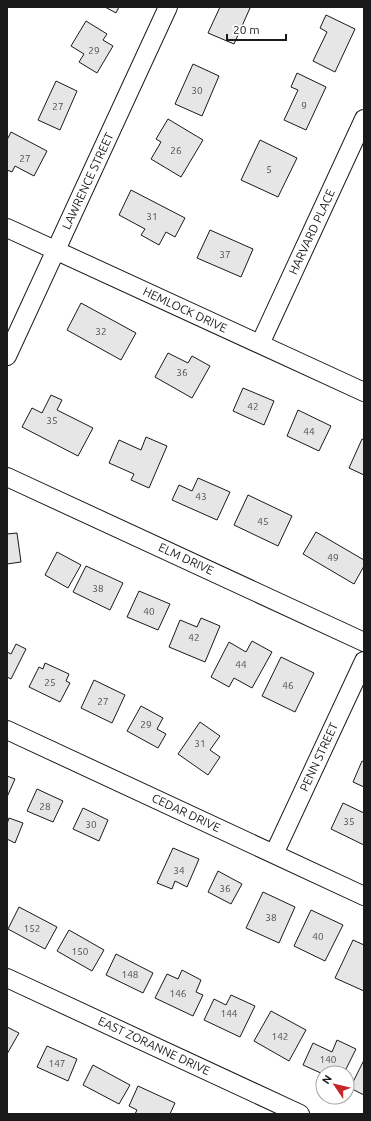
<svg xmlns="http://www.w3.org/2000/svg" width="371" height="1121" font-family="Ubuntu,sans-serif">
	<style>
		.building { fill: #e6e6e6; stroke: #1a1a1a }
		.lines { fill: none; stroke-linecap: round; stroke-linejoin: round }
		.street-casing { stroke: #1a1a1a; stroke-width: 20 }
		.street { stroke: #fff; stroke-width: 18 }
		.labels { text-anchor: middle; stroke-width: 3; stroke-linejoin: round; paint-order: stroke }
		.number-label { font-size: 10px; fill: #4d4d4d }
		.street-label { font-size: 12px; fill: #1a1a1a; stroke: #fff }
	</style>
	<rect width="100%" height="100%" fill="#fff"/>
	<path class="building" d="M 105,7 L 119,7 L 116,13 Z
		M 220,7 L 247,7 L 250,8 L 234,44 L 208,33 Z
		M 326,15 L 355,29 L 335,72 L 313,61 L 327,32 L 320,28 Z
		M 86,21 L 107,34 L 103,40 L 113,46 L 97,73 L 79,62 L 84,54 L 71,46 Z
		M 193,64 L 219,76 L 202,116 L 175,104 Z
		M 297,73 L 326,87 L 306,130 L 284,120 L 298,90 L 291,87 Z
		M 56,81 L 77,91 L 60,130 L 38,120 Z
		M 168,119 L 203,140 L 181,177 L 151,159 L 161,142 L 156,139 Z
		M 11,132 L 47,151 L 34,176 L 15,166 L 12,172 L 7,170 L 7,140 Z
		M 260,140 L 297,158 L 278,197 L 241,180 Z
		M 131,190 L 185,218 L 175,237 L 166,232 L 159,245 L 141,235 L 145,229 L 119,215 Z
		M 210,230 L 253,249 L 241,277 L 197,258 Z
		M 81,303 L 136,333 L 121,360 L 67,330 Z
		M 168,353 L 188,363 L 192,356 L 210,366 L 192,398 L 155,377 Z
		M 243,388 L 274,401 L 264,425 L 233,411 Z
		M 51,395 L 62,400 L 57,410 L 93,428 L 78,456 L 22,427 L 32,408 L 42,413 Z
		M 298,410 L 331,426 L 319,451 L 287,436 Z
		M 146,437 L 167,446 L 149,488 L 131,480 L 134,474 L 109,463 L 119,440 L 141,450 Z
		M 362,439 L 364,440 L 364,475 L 349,468 Z
		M 198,478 L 230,492 L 217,520 L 172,500 L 179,485 L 192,491 Z
		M 248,495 L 292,516 L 278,546 L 234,525 Z
		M 316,532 L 364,560 L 364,566 L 354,584 L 303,554 Z
		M 17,533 L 21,562 L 7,564 L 7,534 Z
		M 57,552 L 81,565 L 68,588 L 45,575 Z
		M 86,566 L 123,583 L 110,610 L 73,592 Z
		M 139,591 L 170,604 L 158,630 L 127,617 Z
		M 201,618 L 220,626 L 205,662 L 169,647 L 180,620 L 197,627 Z
		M 252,641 L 272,652 L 252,688 L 234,678 L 229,687 L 211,677 L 229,642 L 246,652 Z
		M 16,644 L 26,649 L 11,679 L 7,677 L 7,652 L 11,654 Z
		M 281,657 L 314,673 L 295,712 L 262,696 Z
		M 45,663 L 69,674 L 66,681 L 70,683 L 60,702 L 29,687 L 39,667 L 43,669 Z
		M 94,680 L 125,695 L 112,723 L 81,708 Z
		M 141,706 L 163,718 L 157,729 L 166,734 L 158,748 L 127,731 Z
		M 200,722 L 220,736 L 210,750 L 220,757 L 208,775 L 178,754 Z
		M 362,761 L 364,762 L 364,787 L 353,782 Z
		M 7,776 L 15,779 L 7,797 Z
		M 37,789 L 63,801 L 53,822 L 27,811 Z
		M 343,803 L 364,813 L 364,845 L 331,829 Z
		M 83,808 L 108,820 L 99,841 L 73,829 Z
		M 9,818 L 23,823 L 15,843 L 7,839 L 7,824 Z
		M 173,848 L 199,859 L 187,887 L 175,881 L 172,889 L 157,883 Z
		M 218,871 L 242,884 L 231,904 L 208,892 Z
		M 263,892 L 295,907 L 279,943 L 246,928 Z
		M 19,907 L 57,927 L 45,949 L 8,929 Z
		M 311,910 L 343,925 L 325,961 L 294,946 Z
		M 69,930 L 104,950 L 92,971 L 57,951 Z
		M 353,940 L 364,945 L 364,991 L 335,978 Z
		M 116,954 L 153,973 L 143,993 L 106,975 Z
		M 182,970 L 201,980 L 196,992 L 203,995 L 193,1016 L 155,998 L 167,974 L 178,979 Z
		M 231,995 L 255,1006 L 240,1037 L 204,1020 L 214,999 L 226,1005 Z
		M 271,1011 L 306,1030 L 289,1061 L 254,1041 Z
		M 7,1027 L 19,1033 L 7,1054 Z
		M 337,1040 L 356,1049 L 344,1073 L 323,1073 L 323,1074 L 303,1065 L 313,1043 L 332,1052 Z
		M 47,1046 L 77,1059 L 68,1081 L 37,1067 Z
		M 364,1060 L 364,1095 L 350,1088 Z
		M 93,1065 L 130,1085 L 119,1104 L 83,1085 Z
		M 138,1086 L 175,1103 L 170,1114 L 135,1114 L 137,1110 L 129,1106 Z"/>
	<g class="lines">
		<defs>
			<path id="street" d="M 7,228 L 364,392
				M 260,344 L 364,119
				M 7,356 L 168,7
				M 7,477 L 364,642
				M 7,730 L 364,896
				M 274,854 L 364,661
				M 7,978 L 300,1114"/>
		</defs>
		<use href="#street" class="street-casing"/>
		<use href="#street" class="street"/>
	</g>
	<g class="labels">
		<g class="number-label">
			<text x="94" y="54">29</text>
			<text x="197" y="94">30</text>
			<text x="304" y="109">9</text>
			<text x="58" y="110">27</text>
			<text x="176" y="154">26</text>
			<text x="25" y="162">27</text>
			<text x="269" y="173">5</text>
			<text x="152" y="220">31</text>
			<text x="225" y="258">37</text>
			<text x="101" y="335">32</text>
			<text x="182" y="376">36</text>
			<text x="253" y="410">42</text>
			<text x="52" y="424">35</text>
			<text x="309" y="435">44</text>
			<text x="201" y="500">43</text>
			<text x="263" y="525">45</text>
			<text x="333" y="561">49</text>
			<text x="98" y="592">38</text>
			<text x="149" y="615">40</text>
			<text x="194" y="641">42</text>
			<text x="241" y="668">44</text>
			<text x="50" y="686">25</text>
			<text x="288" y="689">46</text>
			<text x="103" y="705">27</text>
			<text x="146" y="728">29</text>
			<text x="200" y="747">31</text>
			<text x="45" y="810">28</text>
			<text x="349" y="825">35</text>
			<text x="91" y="828">30</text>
			<text x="179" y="874">34</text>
			<text x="225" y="892">36</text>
			<text x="271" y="921">38</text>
			<text x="32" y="932">152</text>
			<text x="318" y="940">40</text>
			<text x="80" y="955">150</text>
			<text x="130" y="978">148</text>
			<text x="178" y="997">146</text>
			<text x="229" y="1017">144</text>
			<text x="280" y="1040">142</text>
			<text x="328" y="1063">140</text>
			<text x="57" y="1067">147</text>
		</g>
		<g class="street-label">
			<text transform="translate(88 181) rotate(-65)" y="4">LAWRENCE STREET</text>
			<text transform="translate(312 232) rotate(-65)" y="4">HARVARD PLACE</text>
			<text transform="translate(185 310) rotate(25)" y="4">HEMLOCK DRIVE</text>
			<text transform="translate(186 559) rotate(25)" y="4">ELM DRIVE</text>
			<text transform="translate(319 757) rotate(-65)" y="4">PENN STREET</text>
			<text transform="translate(186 813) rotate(25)" y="4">CEDAR DRIVE</text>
			<text transform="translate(154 1046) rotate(25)" y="4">EAST ZORANNE DRIVE</text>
		</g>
	</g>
	<rect width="371" height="1121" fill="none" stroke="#1a1a1a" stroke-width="16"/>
	<g transform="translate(335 1085) rotate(305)"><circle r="19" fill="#ffffff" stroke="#a3a3a3"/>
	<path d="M0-3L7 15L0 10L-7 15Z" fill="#c62828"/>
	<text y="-6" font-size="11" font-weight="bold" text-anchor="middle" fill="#1a1a1a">N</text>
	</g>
	<path d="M227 34v6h59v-6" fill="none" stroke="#1a1a1a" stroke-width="2"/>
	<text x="233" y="34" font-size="12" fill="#1a1a1a" stroke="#ffffff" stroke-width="3" paint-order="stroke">20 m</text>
</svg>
